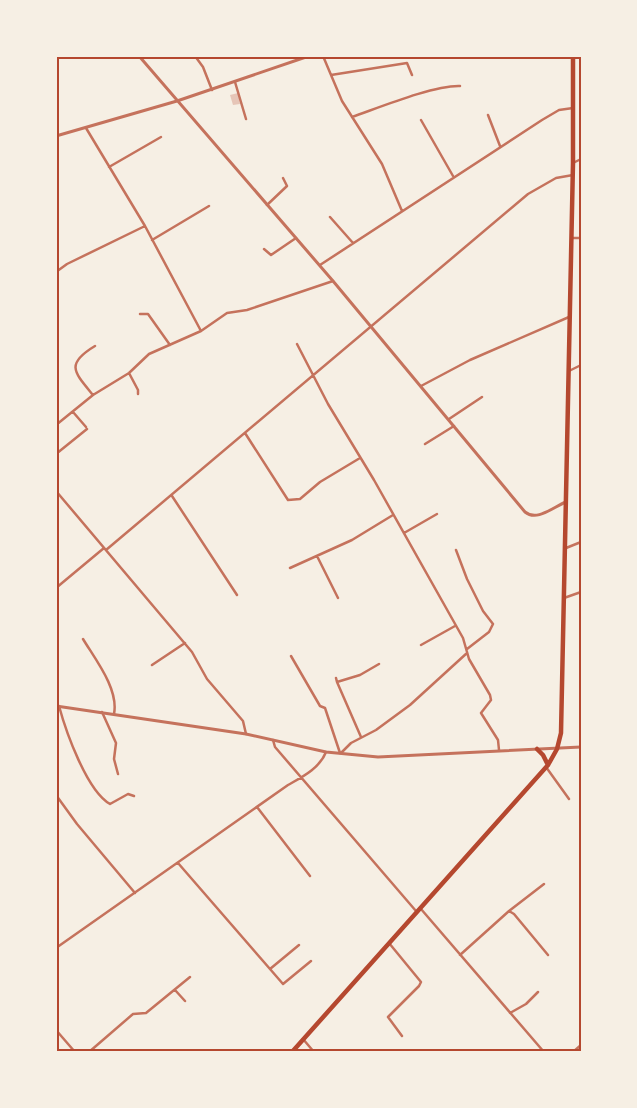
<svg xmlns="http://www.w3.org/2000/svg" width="637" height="1108" font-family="'PT Sans',sans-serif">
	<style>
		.building { fill: #e6c5b7 }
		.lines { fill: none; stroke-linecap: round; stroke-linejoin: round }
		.minor { stroke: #c5725c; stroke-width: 2.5 }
		.tertiary { stroke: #c5725c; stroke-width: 3 }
		.trunk { stroke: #b5482f; stroke-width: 4.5 }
		.neatline { fill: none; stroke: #b5482f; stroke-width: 2 }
	</style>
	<rect width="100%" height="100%" fill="#f6efe4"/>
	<path class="building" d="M 238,93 L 240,104 L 233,105 L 230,95 Z"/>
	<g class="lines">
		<path class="minor" d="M 195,56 L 203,67 L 212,90
			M 323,56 L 342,101 L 382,164 L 402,211
			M 331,75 L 407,63 L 412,75
			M 235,82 L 246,119
			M 488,115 L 500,146
			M 352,117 C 378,108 434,85 460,86
			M 421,120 L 453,176
			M 86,128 L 145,226 L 201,331
			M 573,163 L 581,159
			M 109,167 L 161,137
			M 267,205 L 287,186 L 283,178
			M 330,217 L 353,243
			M 572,238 L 581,238
			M 152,240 L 209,206
			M 264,249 L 271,255 L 296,238
			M 320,265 L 542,120 L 559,110 L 573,108
			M 56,272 L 67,264 L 145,226
			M 140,314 L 148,314 L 170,345
			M 297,344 L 328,404 L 374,480 L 463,638 L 469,659 L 490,695 L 491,700 L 481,713 L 498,740 L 499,750
			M 569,371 L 581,365
			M 129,373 L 138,390 L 138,394
			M 421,386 L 470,360 L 569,317
			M 93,395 C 74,372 65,364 95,346
			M 73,412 L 86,427
			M 449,419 L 482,397
			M 56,425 L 93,395 L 129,373 L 149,354 L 201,331 L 227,313 L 247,310 L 333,281
			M 245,433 L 288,500 L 300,499 L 320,482 L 360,458
			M 425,444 L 454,426
			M 56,454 L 87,429
			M 56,491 L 192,652 L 207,679 L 243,721 L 246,734
			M 172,496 L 237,595
			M 404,533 L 437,514
			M 566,548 L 581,542
			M 106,550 L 528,194 L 556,178 L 573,175
			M 456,550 L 467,579 L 483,611 L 493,624 L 489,632 L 467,649
			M 317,556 L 338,598
			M 290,568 L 352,540 L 393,515
			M 56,588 L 104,548
			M 564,598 L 581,592
			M 83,639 C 95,659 119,689 114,714
			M 421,645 L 455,626
			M 291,656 L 320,706 L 325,708 L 340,753
			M 152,665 L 185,643
			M 336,678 L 337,682 L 360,675 L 379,664
			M 337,682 L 361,737
			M 59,706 C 66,732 87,791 110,804 L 128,794 L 134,796
			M 102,712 L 116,743 L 114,759 L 118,774
			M 273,740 L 275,747 L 416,911
			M 341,753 L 351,743 L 376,730 L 410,705 L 467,653
			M 546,767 L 569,799
			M 56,795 L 77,824 L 135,893
			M 257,807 L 310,876
			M 178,863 L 270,969 L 299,945
			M 421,909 L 544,1052
			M 509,911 L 544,884
			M 389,943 L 421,982 L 419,986 L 388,1017 L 402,1036
			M 56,948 L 288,785 C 302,777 320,768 326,752
			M 460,955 L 509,911 L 514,914 L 548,955
			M 270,969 L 283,984 L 311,961
			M 175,990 L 185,1001
			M 510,1013 L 526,1004 L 538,992
			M 56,1030 L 75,1052
			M 303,1039 L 314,1052
			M 89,1052 L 133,1014 L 146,1013 L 190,977
			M 573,1052 L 581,1045"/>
		<path class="tertiary" d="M 139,56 L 333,281 L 525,512 C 537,522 553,507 566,502
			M 56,136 L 177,101 L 309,56
			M 56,706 L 246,734 L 326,752 L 378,757 L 581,747"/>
		<path class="trunk" d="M 537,749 L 543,755 L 548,765
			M 292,1052 L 548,765 L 557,749 L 561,733 L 573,163 L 573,56"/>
	</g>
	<rect width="637" height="1108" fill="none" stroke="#f6efe4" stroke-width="115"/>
	<rect x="58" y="58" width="522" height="992" class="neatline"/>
</svg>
